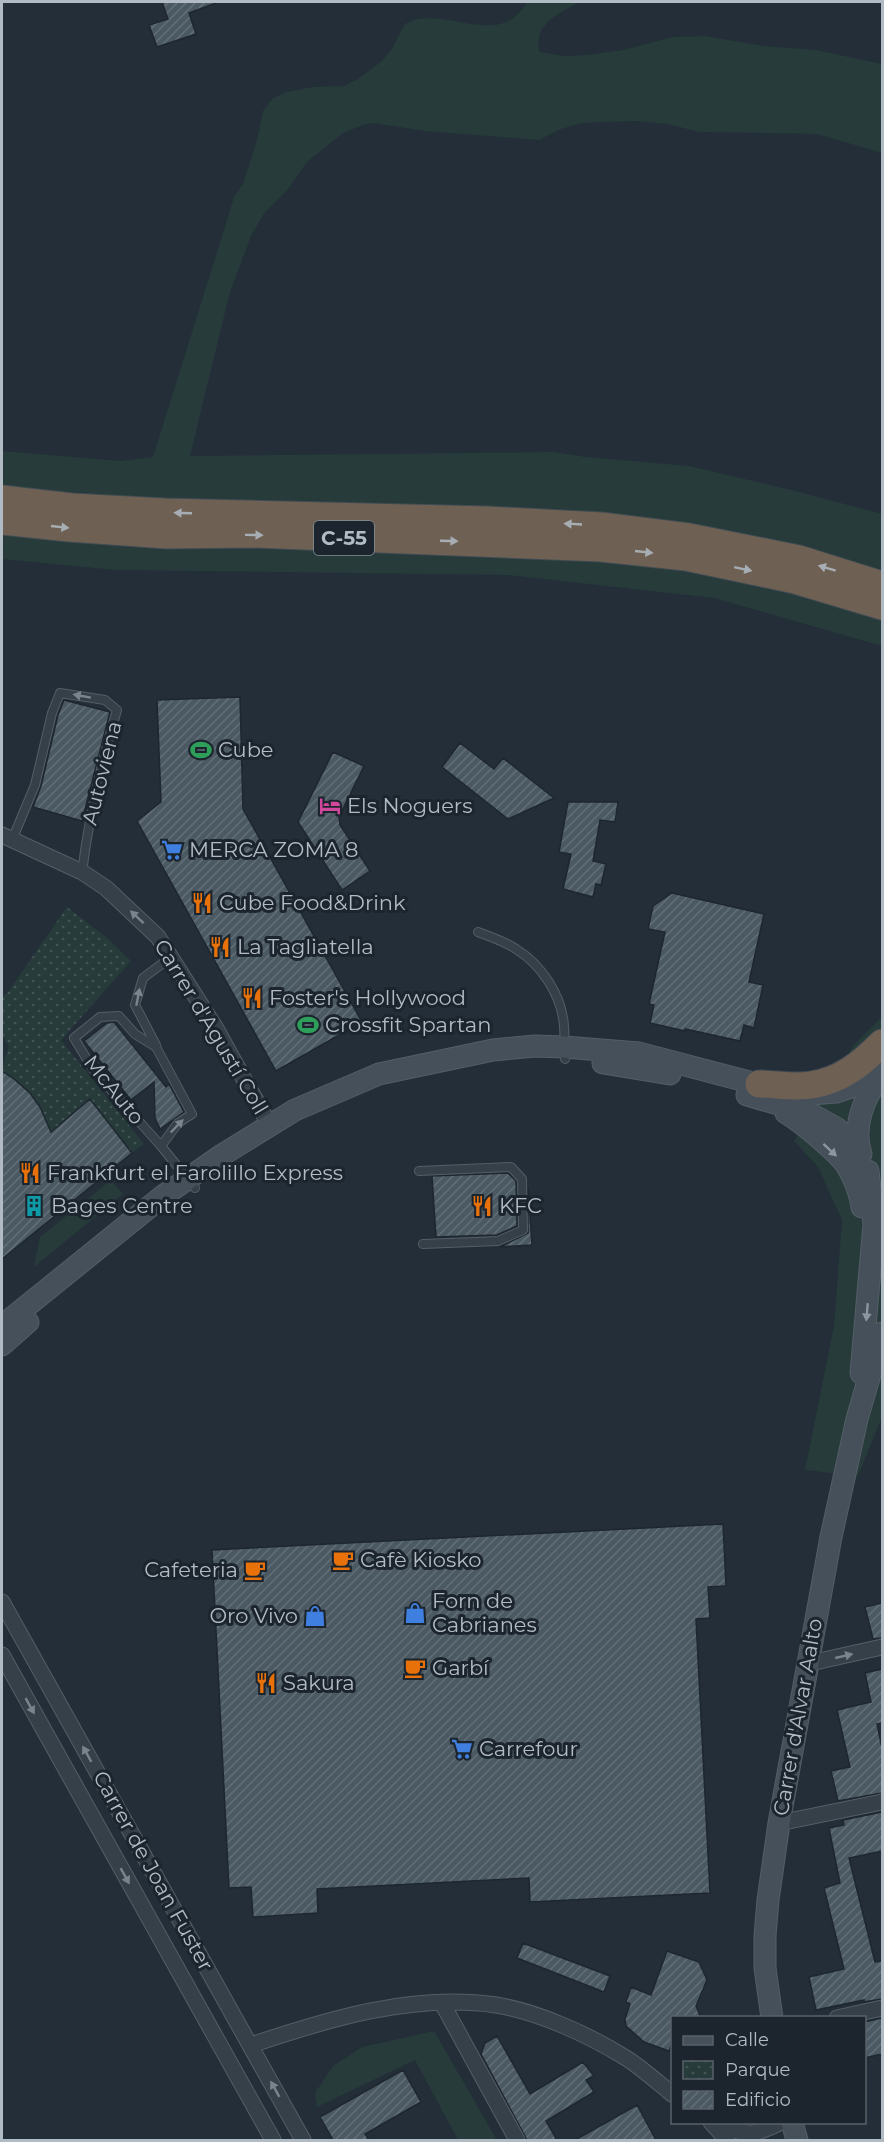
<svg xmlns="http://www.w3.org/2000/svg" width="884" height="2142" font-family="Montserrat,sans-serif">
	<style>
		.grass { fill: #263b3a }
		.park { fill: url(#park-dots) }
		.building { fill: url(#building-hatch); stroke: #1e272f; stroke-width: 1.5 }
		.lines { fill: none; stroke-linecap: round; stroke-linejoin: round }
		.lane-casing { stroke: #545e66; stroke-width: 10 }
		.street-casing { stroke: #545e66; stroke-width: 17 }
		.secondary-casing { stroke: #545e66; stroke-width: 23 }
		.highway-casing { stroke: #414b53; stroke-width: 29 }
		.lane { stroke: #364048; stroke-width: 8 }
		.street { stroke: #364048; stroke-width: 15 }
		.secondary { stroke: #45505b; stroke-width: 21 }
		.highway { stroke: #6e6154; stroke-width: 27 }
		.oneway { fill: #a7aeb3 }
		.oneway2 { fill: #7a848c }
		.oneway3 { fill: #8b969f }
		.labels { text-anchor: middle; stroke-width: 6; stroke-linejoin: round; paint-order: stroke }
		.shield { fill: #1c252d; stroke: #848e97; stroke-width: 1.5 }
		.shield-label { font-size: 20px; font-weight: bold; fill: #b1bbc4 }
		.poi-label { font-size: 21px; fill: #b1bbc4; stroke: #1c252d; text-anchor: start }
		.street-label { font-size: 21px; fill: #b1bbc4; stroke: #1c252d }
	</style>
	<defs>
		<pattern id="park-dots" width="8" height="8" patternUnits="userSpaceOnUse" patternTransform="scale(1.5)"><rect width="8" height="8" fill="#263b3a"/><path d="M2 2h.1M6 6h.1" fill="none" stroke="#435555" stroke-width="1.8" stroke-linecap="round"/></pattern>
		<pattern id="building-hatch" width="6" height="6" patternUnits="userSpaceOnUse" patternTransform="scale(1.5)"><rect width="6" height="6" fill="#4b5963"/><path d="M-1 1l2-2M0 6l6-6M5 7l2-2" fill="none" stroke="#636f78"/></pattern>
	</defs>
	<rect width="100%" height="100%" fill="#232e38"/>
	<path class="grass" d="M 527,2 L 579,2 C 559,14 532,24 540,52 L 564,56 L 588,55 L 623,50 L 673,37 L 705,36 L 763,46 L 816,50 L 882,64 L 882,153 L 817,134 L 699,132 L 667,124 L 635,121 L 582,123 L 561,129 L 539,140 L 425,131 L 373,123 L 363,125 L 343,133 L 307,162 L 288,189 L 265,212 L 251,236 L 230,292 L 190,456 L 554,452 L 586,457 L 689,466 L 796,491 L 882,514 L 882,646 L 714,598 L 508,575 L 115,570 L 2,559 L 2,451 L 121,461 L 153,457 L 223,233 L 234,197 L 243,184 L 257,140 L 263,111 L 272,99 L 286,92 L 313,87 L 344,86 L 358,79 L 382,61 L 391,50 L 405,24 C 409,22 414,20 418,19 C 456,13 502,46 527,2 Z
		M 882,1017 L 882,1417 L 858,1476 L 805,1470 L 834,1326 L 842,1220 L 818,1167 L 794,1141 L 853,1046 Z
		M 111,1180 L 123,1194 L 34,1267 L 40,1237 Z
		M 434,2031 L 497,2140 L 458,2140 L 415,2060 L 317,2107 L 315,2093 L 333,2066 L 362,2047 Z"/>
	<path class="park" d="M 67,907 L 106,937 L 131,961 L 61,1040 L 144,1144 L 132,1153 L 90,1099 L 50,1133 C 38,1103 29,1088 2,1071 L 2,1066 L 9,1047 L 2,1035 L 2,997 L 8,992 Z"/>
	<path class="building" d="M 162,2 L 216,2 L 216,3 L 189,13 L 196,34 L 157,47 L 149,25 L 168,19 Z
		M 240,697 L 243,809 L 362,1022 L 276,1071 L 137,821 L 161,802 L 157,700 Z
		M 64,700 L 110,712 L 82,821 L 33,807 L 41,786 L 58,715 Z
		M 460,743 L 494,769 L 503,758 L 554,798 L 508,819 L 442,767 Z
		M 333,752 L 364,766 L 339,817 L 340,825 L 370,871 L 342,890 L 298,822 Z
		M 568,802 L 618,802 L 615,822 L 600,820 L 593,861 L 606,864 L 601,885 L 596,884 L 593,897 L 563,889 L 571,854 L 559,852 Z
		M 672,893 L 764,914 L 749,982 L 763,985 L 754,1028 L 744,1025 L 740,1041 L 685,1029 L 685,1031 L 650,1023 L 654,1005 L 649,1004 L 665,932 L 648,929 L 653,906 Z
		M 114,1022 L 166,1087 L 169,1084 L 184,1112 L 160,1129 L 155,1118 L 154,1082 L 131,1100 L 84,1041 L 107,1023 Z
		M 2,1071 L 14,1079 L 30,1093 L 40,1107 L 51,1132 L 90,1099 L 132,1153 L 2,1259 Z
		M 508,1173 L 516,1181 L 517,1226 L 497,1235 L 436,1237 L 432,1176 Z
		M 528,1188 L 532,1245 L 500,1247 L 528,1233 Z
		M 723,1524 L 726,1586 L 708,1587 L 710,1618 L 696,1619 L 710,1893 L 530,1902 L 529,1878 L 317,1889 L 318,1913 L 253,1917 L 251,1887 L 229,1888 L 212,1550 Z
		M 882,1603 L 882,1638 L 873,1639 L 865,1607 Z
		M 882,1669 L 882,1723 L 877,1724 L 882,1748 L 882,1793 L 838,1801 L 831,1771 L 850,1767 L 837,1710 L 871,1702 L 865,1673 Z
		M 882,1812 L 882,1851 L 849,1858 L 875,1962 L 882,1961 L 882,1999 L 864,2002 L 864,2000 L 816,2010 L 809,1977 L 844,1969 L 824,1888 L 840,1883 L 829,1828 L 844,1825 L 843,1820 Z
		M 523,1943 L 610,1976 L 604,1992 L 517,1958 Z
		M 667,1951 L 699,1962 L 707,1980 L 696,2006 L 701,2018 L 672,2018 L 672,2043 L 669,2051 L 644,2042 L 626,2026 L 625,2019 L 630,2004 L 626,2002 L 631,1987 L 651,1995 Z
		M 882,2018 L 882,2054 L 864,2058 L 864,2022 Z
		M 497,2036 L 530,2094 L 583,2062 L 594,2076 L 586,2080 L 594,2092 L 546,2121 L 557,2140 L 527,2140 L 481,2054 L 485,2043 Z
		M 403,2070 L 421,2102 L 365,2134 L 369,2140 L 333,2140 L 320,2117 Z
		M 637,2105 L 656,2140 L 575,2140 Z"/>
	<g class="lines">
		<defs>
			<path id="lane" d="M 12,840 L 35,785 L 52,713 L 60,693 L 105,700 L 117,710 C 101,764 89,817 82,872
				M 478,932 C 491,937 504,941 516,949 C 542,965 562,996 564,1026 C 565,1037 564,1048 565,1059
				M 156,1045 L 135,1005 L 143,978 L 171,957
				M 161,1146 L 94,1071 L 74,1038 L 100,1017 L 119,1016 L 135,1034 L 156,1047 L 192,1114 L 178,1123 L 161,1146 L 195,1188
				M 419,1171 L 511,1167 L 522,1179 L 523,1230 L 498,1241 L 423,1244"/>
			<path id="street" d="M 2,835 L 82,872 L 106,888 L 158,937 L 215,1027 L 269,1124
				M 2,1602 L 303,2140
				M 2,1655 L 273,2140
				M 806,1664 L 882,1647
				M 779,1823 L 882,1802
				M 442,2003 L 517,2140
				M 837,2018 L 882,2008
				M 251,2045 C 328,2019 413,1993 496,2005 C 539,2012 589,2035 626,2058 C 642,2068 657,2082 672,2094
				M 711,2122 L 727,2140
				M 715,2122 C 745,2135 751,2138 781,2122"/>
			<path id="secondary" d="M 603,1063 L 670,1074
				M 811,1094 L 836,1092 L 880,1077
				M 747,1095 L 809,1113 L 836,1128 L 858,1147
				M 786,1113 C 801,1122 838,1152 847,1166 C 854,1178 860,1193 862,1207
				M 861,1154 C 852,1126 864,1096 882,1075
				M 2,1326 L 163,1196 L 222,1155 L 295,1110 L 379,1074 L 493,1050 L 535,1046 L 564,1047 L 639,1053 L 772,1088
				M 2,1345 L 28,1322
				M 861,1373 L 874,1224 L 868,1171
				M 772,2018 L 765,1968 L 765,1936 L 768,1900 L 779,1823 L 831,1537 L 857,1419 L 882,1333
				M 792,2122 L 797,2140"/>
			<path id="highway" d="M 2,499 L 72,507 L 165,512 L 488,520 L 601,526 L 689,537 L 799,559 L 882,585
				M 2,521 L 69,528 L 167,535 L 252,534 L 601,548 L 686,557 L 795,580 L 882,606
				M 759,1084 C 775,1084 794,1088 811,1085 C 841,1081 862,1063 882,1043"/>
		</defs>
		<use href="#lane" class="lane-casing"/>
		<use href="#street" class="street-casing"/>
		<use href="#secondary" class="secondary-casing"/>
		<use href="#highway" class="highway-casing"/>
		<use href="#lane" class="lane"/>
		<use href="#street" class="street"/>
		<use href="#secondary" class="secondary"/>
		<use href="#highway" class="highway"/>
	</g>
	<defs><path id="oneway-solid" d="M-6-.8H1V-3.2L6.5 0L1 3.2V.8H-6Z" transform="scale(1.5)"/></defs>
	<g class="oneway">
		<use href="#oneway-solid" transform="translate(183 513) rotate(-178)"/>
		<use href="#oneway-solid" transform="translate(573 524) rotate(-177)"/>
		<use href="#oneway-solid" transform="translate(60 527) rotate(6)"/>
		<use href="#oneway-solid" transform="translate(254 535) rotate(1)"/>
		<use href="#oneway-solid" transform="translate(449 541) rotate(2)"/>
		<use href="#oneway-solid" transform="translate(644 552) rotate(6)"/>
		<use href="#oneway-solid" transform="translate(827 568) rotate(-163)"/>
		<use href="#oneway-solid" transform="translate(743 569) rotate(12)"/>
	</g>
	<g class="oneway2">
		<use href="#oneway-solid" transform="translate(82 696) rotate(-170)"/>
		<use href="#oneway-solid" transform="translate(137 917) rotate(-137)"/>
		<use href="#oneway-solid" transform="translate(138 997) rotate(-79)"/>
		<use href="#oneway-solid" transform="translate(177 1126) rotate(-46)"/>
		<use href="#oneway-solid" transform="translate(844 1656) rotate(-13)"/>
		<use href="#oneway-solid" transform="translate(30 1706) rotate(61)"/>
		<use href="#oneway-solid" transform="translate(87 1754) rotate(-119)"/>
		<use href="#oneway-solid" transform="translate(125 1876) rotate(61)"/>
		<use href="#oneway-solid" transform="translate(275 2089) rotate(-119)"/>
	</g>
	<g class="oneway3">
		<use href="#oneway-solid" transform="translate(830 1150) rotate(43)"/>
		<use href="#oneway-solid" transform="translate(867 1312) rotate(95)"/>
	</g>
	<defs>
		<symbol id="stadium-bare" viewBox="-9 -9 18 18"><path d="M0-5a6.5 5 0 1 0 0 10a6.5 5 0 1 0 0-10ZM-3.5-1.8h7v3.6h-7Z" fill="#2e9e5b" stroke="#1c252d" stroke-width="2.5" paint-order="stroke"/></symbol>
		<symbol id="hotel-bare" viewBox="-9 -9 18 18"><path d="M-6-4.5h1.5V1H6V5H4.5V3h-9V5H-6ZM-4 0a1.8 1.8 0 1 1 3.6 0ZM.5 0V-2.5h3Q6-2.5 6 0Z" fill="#d1479c" stroke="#1c252d" stroke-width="2.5" paint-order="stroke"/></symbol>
		<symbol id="supermarket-bare" viewBox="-9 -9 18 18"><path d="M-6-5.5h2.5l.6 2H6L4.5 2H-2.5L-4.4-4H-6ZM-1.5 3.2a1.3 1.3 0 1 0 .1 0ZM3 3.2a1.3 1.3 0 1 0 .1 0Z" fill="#3f7fe0" stroke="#1c252d" stroke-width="2.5" paint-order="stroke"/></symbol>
		<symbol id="restaurant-bare" viewBox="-9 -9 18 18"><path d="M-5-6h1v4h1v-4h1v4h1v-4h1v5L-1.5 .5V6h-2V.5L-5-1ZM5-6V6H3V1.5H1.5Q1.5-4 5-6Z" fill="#e8710a" stroke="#1c252d" stroke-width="2.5" paint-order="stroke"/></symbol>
		<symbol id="building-bare" viewBox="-9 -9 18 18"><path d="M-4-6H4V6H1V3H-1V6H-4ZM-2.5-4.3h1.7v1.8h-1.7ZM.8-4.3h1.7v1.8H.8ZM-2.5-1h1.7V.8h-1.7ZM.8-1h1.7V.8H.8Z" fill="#0f9aa8" stroke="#1c252d" stroke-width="2.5" paint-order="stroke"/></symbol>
		<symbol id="cafe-bare" viewBox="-9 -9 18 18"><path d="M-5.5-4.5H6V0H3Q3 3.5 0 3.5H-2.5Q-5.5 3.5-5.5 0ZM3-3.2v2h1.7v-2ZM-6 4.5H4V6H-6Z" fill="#e8710a" stroke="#1c252d" stroke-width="2.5" paint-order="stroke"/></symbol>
		<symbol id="shop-bare" viewBox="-9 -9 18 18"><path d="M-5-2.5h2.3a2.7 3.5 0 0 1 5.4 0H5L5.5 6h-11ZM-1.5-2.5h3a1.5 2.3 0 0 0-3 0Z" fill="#3f7fe0" stroke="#1c252d" stroke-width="2.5" paint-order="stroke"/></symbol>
	</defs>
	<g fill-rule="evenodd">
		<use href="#stadium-bare" x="186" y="735" width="30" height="30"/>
		<use href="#hotel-bare" x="315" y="791" width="30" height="30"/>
		<use href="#supermarket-bare" x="157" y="835" width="30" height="30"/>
		<use href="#restaurant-bare" x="187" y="888" width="30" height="30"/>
		<use href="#restaurant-bare" x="205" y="932" width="30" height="30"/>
		<use href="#restaurant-bare" x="237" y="983" width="30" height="30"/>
		<use href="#stadium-bare" x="293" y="1010" width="30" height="30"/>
		<use href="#restaurant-bare" x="15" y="1158" width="30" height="30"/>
		<use href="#building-bare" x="19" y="1191" width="30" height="30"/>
		<use href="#restaurant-bare" x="467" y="1191" width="30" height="30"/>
		<use href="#cafe-bare" x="328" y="1545" width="30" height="30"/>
		<use href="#cafe-bare" x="240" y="1555" width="30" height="30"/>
		<use href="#shop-bare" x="400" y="1598" width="30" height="30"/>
		<use href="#shop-bare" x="300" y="1601" width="30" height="30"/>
		<use href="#cafe-bare" x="400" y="1653" width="30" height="30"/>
		<use href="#restaurant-bare" x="251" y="1668" width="30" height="30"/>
		<use href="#supermarket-bare" x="447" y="1734" width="30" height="30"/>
	</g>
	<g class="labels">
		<rect class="shield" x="314" y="521" width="60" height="34" rx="4.5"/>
		<g class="shield-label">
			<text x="344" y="545">C-55</text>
		</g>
		<g class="poi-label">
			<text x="218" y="757">Cube</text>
			<text x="347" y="813">Els Noguers</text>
			<text x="189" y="857">MERCA ZOMA 8</text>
			<text x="219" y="910">Cube Food&amp;Drink</text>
			<text x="237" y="954">La Tagliatella</text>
			<text x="269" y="1005">Foster's Hollywood</text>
			<text x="325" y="1032">Crossfit Spartan</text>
			<text x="47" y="1180">Frankfurt el Farolillo Express</text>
			<text x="51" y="1213">Bages Centre</text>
			<text x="499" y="1213">KFC</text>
			<text x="360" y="1567">Cafè Kiosko</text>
			<text x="238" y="1577" text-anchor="end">Cafeteria</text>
			<text x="432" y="1608">Forn de<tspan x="432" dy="24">Cabrianes</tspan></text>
			<text x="298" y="1623" text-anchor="end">Oro Vivo</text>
			<text x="432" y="1675">Garbí</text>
			<text x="283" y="1690">Sakura</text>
			<text x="479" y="1756">Carrefour</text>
		</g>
		<g class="street-label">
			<text transform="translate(102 773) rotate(-76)" y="7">Autoviena</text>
			<text transform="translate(211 1027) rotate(59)" y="7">Carrer d'Agustí Coll</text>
			<text transform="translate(114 1090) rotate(51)" y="7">McAuto</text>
			<text transform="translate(798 1717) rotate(-80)" y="7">Carrer d'Alvar Aalto</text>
			<text transform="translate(153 1871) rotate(61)" y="7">Carrer de Joan Fuster</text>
		</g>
	</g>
	<rect width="884" height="2142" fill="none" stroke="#b1bbc4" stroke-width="6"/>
	<rect x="671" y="2016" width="195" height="108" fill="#1c252d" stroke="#586169" stroke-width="1.5"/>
	<rect x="683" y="2036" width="30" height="9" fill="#45505b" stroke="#586169" stroke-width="1.5"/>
	<text x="725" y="2046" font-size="18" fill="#b1bbc4">Calle</text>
	<rect x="683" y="2061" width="30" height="18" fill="url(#park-dots)" stroke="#586169" stroke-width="1.5"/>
	<text x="725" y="2076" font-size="18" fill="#b1bbc4">Parque</text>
	<rect x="683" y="2091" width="30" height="18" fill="url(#building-hatch)" stroke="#586169" stroke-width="1.5"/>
	<text x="725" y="2106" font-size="18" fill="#b1bbc4">Edificio</text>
</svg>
